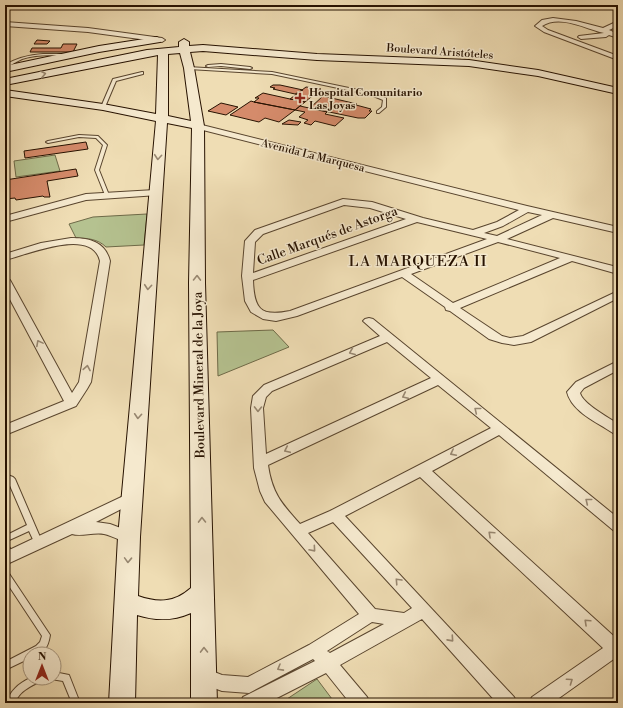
<svg xmlns="http://www.w3.org/2000/svg" width="623" height="708" font-family="'Libre Bodoni',serif">
	<style>
		.green { fill: #b5c290; stroke: #6e6a48 }
		.building { fill: #d58b6b; stroke: #271201 }
		.lines { fill: none; stroke-linecap: round; stroke-linejoin: round }
		.lane-casing { stroke: #59452e; stroke-width: 2 }
		.street-casing { stroke: #59452e; stroke-width: 2 }
		.secondary-casing { stroke: #271201; stroke-width: 2 }
		.lane { fill: #f5e9ce; fill-rule: evenodd }
		.street { fill: #f5e9ce; fill-rule: evenodd }
		.secondary { fill: #f5e9ce; fill-rule: evenodd }
		.oneway { stroke: #988872 }
		.poi-dot { fill: #8f2418; stroke: #f5e9ce; stroke-width: 1.5 }
		.labels { text-anchor: middle; stroke-width: 3; stroke-linejoin: round; paint-order: stroke }
		.far-street-label { font-size: 11px; fill: #271201; stroke: #f5e9ce }
		.far-poi-label { font-size: 11px; font-weight: bold; fill: #271201; stroke: #f5e9ce; text-anchor: start }
		.street-label { font-size: 13px; fill: #271201; stroke: #f5e9ce }
		.quarter-label { font-size: 15px; letter-spacing: 1px; fill: #271201; stroke: #f5e9ce }
	</style>
	<rect width="100%" height="100%" fill="#efddb4"/>
	<filter id="stains"><feTurbulence type="fractalNoise" baseFrequency=".005" numOctaves="4"/><feColorMatrix values="0 0 0 0 .2 0 0 0 0 .09 0 0 0 0 .02 0 0 0 .5 -.17"/></filter>
	<radialGradient id="worn" r=".72"><stop offset=".6" stop-color="#630" stop-opacity="0"/><stop offset="1" stop-color="#630" stop-opacity=".3"/></radialGradient>
	<path class="green" d="M 55,155 L 60,171 L 16,177 L 14,161 Z
		M 147,214 L 144,245 L 106,247 C 98,239 87,238 76,238 L 69,224 L 93,217 Z
		M 273,330 L 289,347 L 218,376 L 217,332 Z
		M 317,679 L 335,703 L 281,703 Z"/>
	<path class="building" d="M 37,40 L 50,41 L 47,44 L 34,44 Z
		M 63,44 L 77,44 L 73,52 L 30,52 L 32,48 L 61,48 Z
		M 273,85 L 280,85 L 303,90 L 295,94 L 273,89 L 275,88 L 270,87 Z
		M 306,87 L 321,89 L 305,102 L 290,99 Z
		M 263,93 L 290,99 L 305,102 L 295,110 L 254,102 L 259,98 L 255,98 Z
		M 323,96 L 357,104 L 356,105 L 371,109 L 369,111 L 372,111 L 365,118 L 358,118 L 310,108 Z
		M 251,101 L 254,102 L 295,110 L 279,122 L 265,118 L 259,122 L 230,115 Z
		M 221,103 L 238,107 L 226,115 L 208,111 Z
		M 300,106 L 327,112 L 325,114 L 344,118 L 335,126 L 315,121 L 311,125 L 304,123 L 308,120 L 299,117 L 305,112 L 295,110 Z
		M 289,120 L 301,122 L 298,125 L 282,124 Z
		M 86,142 L 88,149 L 25,158 L 24,151 Z
		M 76,169 L 78,176 L 47,181 L 50,197 L 44,197 L 43,196 L 16,200 L 15,198 L 5,199 L 5,180 Z"/>
	<g class="lines">
		<defs>
			<path id="lane" d="M 43,54 L 67,54 L 69,55 L 67,56 C 52,55 37,54 22,59 C 16,62 11,65 5,68 L 5,65 C 17,58 29,55 43,54 Z
				M 221,64 L 250,67 L 252,68 L 250,69 L 221,66 L 208,67 L 206,66 L 208,65 Z
				M 188,67 L 272,72 L 373,93 L 386,98 L 386,107 L 379,113 L 377,113 L 377,111 L 382,107 L 383,100 L 371,95 L 272,74 L 189,69 L 188,69 Z
				M 142,72 L 143,72 L 143,74 L 116,81 L 105,107 L 102,108 L 101,107 L 113,79 Z
				M 79,135 L 98,136 L 107,145 L 99,170 L 109,195 L 109,196 L 107,196 L 105,195 L 95,170 L 103,145 L 96,138 L 79,137 L 48,143 L 46,142 L 48,141 Z
				M 5,474 L 13,477 L 15,479 L 43,544 L 42,546 L 39,547 L 36,546 L 29,531 L 5,542 L 5,536 L 27,525 L 8,481 L 5,480 Z
				M 5,544 L 8,545 L 15,557 L 14,559 L 11,560 L 8,559 L 5,554 Z
				M 5,571 L 8,572 L 50,635 C 48,648 44,654 30,654 L 30,658 L 5,670 L 5,662 L 36,646 L 40,642 L 42,636 L 5,580 Z
				M 54,672 L 69,675 L 80,703 L 72,703 L 63,681 L 51,679 L 51,678 L 54,678 Z
				M 30,678 L 42,678 L 41,681 C 31,686 19,691 15,703 L 7,703 C 10,690 19,684 30,678 Z"/>
			<path id="street" d="M 553,18 L 576,21 L 603,28 L 618,21 L 618,26 L 609,30 L 618,34 L 618,38 L 609,35 L 606,37 L 581,39 L 578,37 L 579,36 L 604,33 C 586,29 560,14 542,26 L 548,30 L 618,56 L 618,60 L 544,32 L 535,26 L 542,20 Z
				M 5,22 L 88,28 L 162,38 L 165,40 L 162,42 L 88,32 L 5,26 Z
				M 195,124 L 198,124 L 527,206 L 618,227 L 618,233 L 553,218 L 507,239 L 613,266 L 618,268 L 618,274 L 572,261 L 460,308 L 502,336 L 510,338 L 523,336 L 618,291 L 618,298 L 531,342 L 514,345 L 502,343 L 489,339 L 450,311 L 446,310 L 445,307 L 402,277 L 297,316 L 276,321 L 263,319 L 251,312 L 245,301 L 242,276 L 245,241 L 255,230 L 343,199 L 372,202 L 423,218 L 473,230 L 497,222 L 519,210 L 195,128 L 194,126 ZM 344,205 L 370,208 L 406,219 L 253,273 L 255,242 L 263,234 ZM 528,212 L 542,215 L 497,236 L 484,233 L 503,226 ZM 417,222 L 487,239 L 290,311 C 260,317 254,309 253,280 ZM 498,242 L 560,258 L 453,303 L 411,274 Z
				M 155,190 L 160,193 L 158,195 L 86,200 L 5,222 L 5,216 L 86,194 Z
				M 71,238 C 88,238 105,241 110,261 L 91,382 L 87,389 L 76,406 L 5,435 L 5,425 L 64,401 L 5,290 L 5,277 L 10,280 L 72,393 L 79,382 L 100,261 C 92,226 27,255 5,260 L 5,254 L 41,243 Z
				M 369,318 L 373,319 L 618,518 L 618,532 L 613,530 L 499,435 L 432,471 L 618,640 L 618,656 L 552,703 L 529,703 L 532,697 L 603,648 L 420,477 L 345,516 L 514,697 L 517,703 L 497,703 L 422,619 L 340,665 L 367,697 L 370,703 L 350,703 L 326,673 L 267,703 L 240,703 L 243,697 L 315,661 L 313,659 L 249,693 L 222,691 L 198,682 L 195,676 L 198,670 L 204,668 L 222,675 L 248,677 L 309,645 L 359,614 L 265,502 L 260,491 L 254,468 L 251,408 L 253,396 L 264,385 L 380,336 L 363,321 L 365,319 ZM 387,342 L 431,378 L 266,454 L 263,408 L 266,397 L 272,391 ZM 438,385 L 491,428 L 330,511 L 300,524 C 281,503 272,493 268,465 ZM 333,522 L 412,608 L 404,613 L 375,609 L 308,533 ZM 372,622 L 384,624 L 330,653 L 327,651 Z
				M 618,361 L 618,370 L 584,388 L 580,393 C 583,404 608,417 618,424 L 618,435 L 613,433 C 597,422 572,412 567,392 L 576,382 Z
				M 132,492 L 137,493 L 139,497 L 137,501 L 96,522 L 110,524 L 134,533 L 136,537 L 134,541 C 124,544 114,536 104,534 C 93,532 81,537 72,534 L 5,565 L 5,552 Z"/>
			<path id="secondary" d="M 157,37 L 162,40 L 160,42 L 99,52 L 5,72 L 5,66 L 99,46 Z
				M 184,39 L 189,42 L 189,46 L 203,45 L 317,54 L 469,60 L 538,70 L 618,88 L 618,94 L 538,76 L 469,66 L 317,60 L 203,51 L 190,52 L 194,68 L 204,126 L 205,283 L 217,703 L 191,703 L 191,613 C 173,621 156,621 137,615 L 135,703 L 109,703 L 118,537 L 156,121 L 103,110 L 5,96 L 5,90 L 103,104 L 156,114 L 158,55 L 5,85 L 5,79 L 147,50 L 179,47 L 179,42 ZM 180,53 L 184,68 L 191,121 L 168,116 L 168,54 ZM 167,123 L 192,128 L 189,283 L 191,588 C 174,603 158,603 138,596 L 140,537 Z"/>
		</defs>
		<use href="#lane" class="lane-casing"/>
		<use href="#street" class="street-casing"/>
		<use href="#secondary" class="secondary-casing"/>
		<use href="#lane" class="lane"/>
		<use href="#street" class="street"/>
		<use href="#secondary" class="secondary"/>
	</g>
	<defs><path id="oneway-chevron" d="M-2-3.5L2.5 0L-2 3.5" fill="none" stroke-width="1.6" stroke-linecap="round" stroke-linejoin="round"/></defs>
	<g class="oneway">
		<use href="#oneway-chevron" transform="translate(43 74) rotate(-12)"/>
		<use href="#oneway-chevron" transform="translate(158 157) rotate(95)"/>
		<use href="#oneway-chevron" transform="translate(197 278) rotate(-89)"/>
		<use href="#oneway-chevron" transform="translate(148 287) rotate(95)"/>
		<use href="#oneway-chevron" transform="translate(39 343) rotate(-118)"/>
		<use href="#oneway-chevron" transform="translate(352 352) rotate(158)"/>
		<use href="#oneway-chevron" transform="translate(87 368) rotate(-80)"/>
		<use href="#oneway-chevron" transform="translate(405 396) rotate(155)"/>
		<use href="#oneway-chevron" transform="translate(258 409) rotate(91)"/>
		<use href="#oneway-chevron" transform="translate(477 410) rotate(-141)"/>
		<use href="#oneway-chevron" transform="translate(138 416) rotate(94)"/>
		<use href="#oneway-chevron" transform="translate(287 450) rotate(155)"/>
		<use href="#oneway-chevron" transform="translate(453 453) rotate(153)"/>
		<use href="#oneway-chevron" transform="translate(588 501) rotate(-141)"/>
		<use href="#oneway-chevron" transform="translate(202 520) rotate(-91)"/>
		<use href="#oneway-chevron" transform="translate(491 534) rotate(-137)"/>
		<use href="#oneway-chevron" transform="translate(313 549) rotate(49)"/>
		<use href="#oneway-chevron" transform="translate(128 560) rotate(92)"/>
		<use href="#oneway-chevron" transform="translate(398 581) rotate(-133)"/>
		<use href="#oneway-chevron" transform="translate(587 622) rotate(-137)"/>
		<use href="#oneway-chevron" transform="translate(451 639) rotate(48)"/>
		<use href="#oneway-chevron" transform="translate(204 650) rotate(-91)"/>
		<use href="#oneway-chevron" transform="translate(280 668) rotate(151)"/>
		<use href="#oneway-chevron" transform="translate(570 681) rotate(-35)"/>
	</g>
	<path class="poi-dot" d="M298 92h4v4h4v4h-4v4h-4v-4h-4v-4h4z"/>
	<g class="labels">
		<g class="far-street-label">
			<text transform="translate(440 51) rotate(4)" y="4">Boulevard Aristóteles</text>
			<text transform="translate(313 155) rotate(14)" y="4">Avenida La Marquesa</text>
		</g>
		<g class="far-poi-label">
			<text x="309" y="96">Hospital Comunitario<tspan x="309" dy="13">Las Joyas</tspan></text>
		</g>
		<g class="street-label">
			<text transform="translate(327 235) rotate(-20)" y="5">Calle Marqués de Astorga</text>
			<text transform="translate(198 375) rotate(-91)" y="5">Boulevard Mineral de la Joya</text>
		</g>
		<g class="quarter-label">
			<text x="418" y="266">LA MARQUEZA II</text>
		</g>
	</g>
	<rect width="623" height="708" fill="none" stroke="#efddb4" stroke-width="20"/>
	<rect x="6" y="6" width="611" height="696" fill="none" stroke="#271201" stroke-width="2"/>
	<rect x="10" y="10" width="603" height="688" fill="none" stroke="#271201"/>
	<g transform="translate(42 666)"><circle r="19" fill="#f5e9ce" stroke="#a3937c"/>
	<path d="M0-3L7 15L0 10L-7 15Z" fill="#8f2418"/>
	<text y="-6" font-size="11" font-weight="bold" text-anchor="middle" fill="#271201">N</text>
	</g>
	<rect width="100%" height="100%" filter="url(#stains)"/>
	<rect width="100%" height="100%" fill="url(#worn)"/>
</svg>
